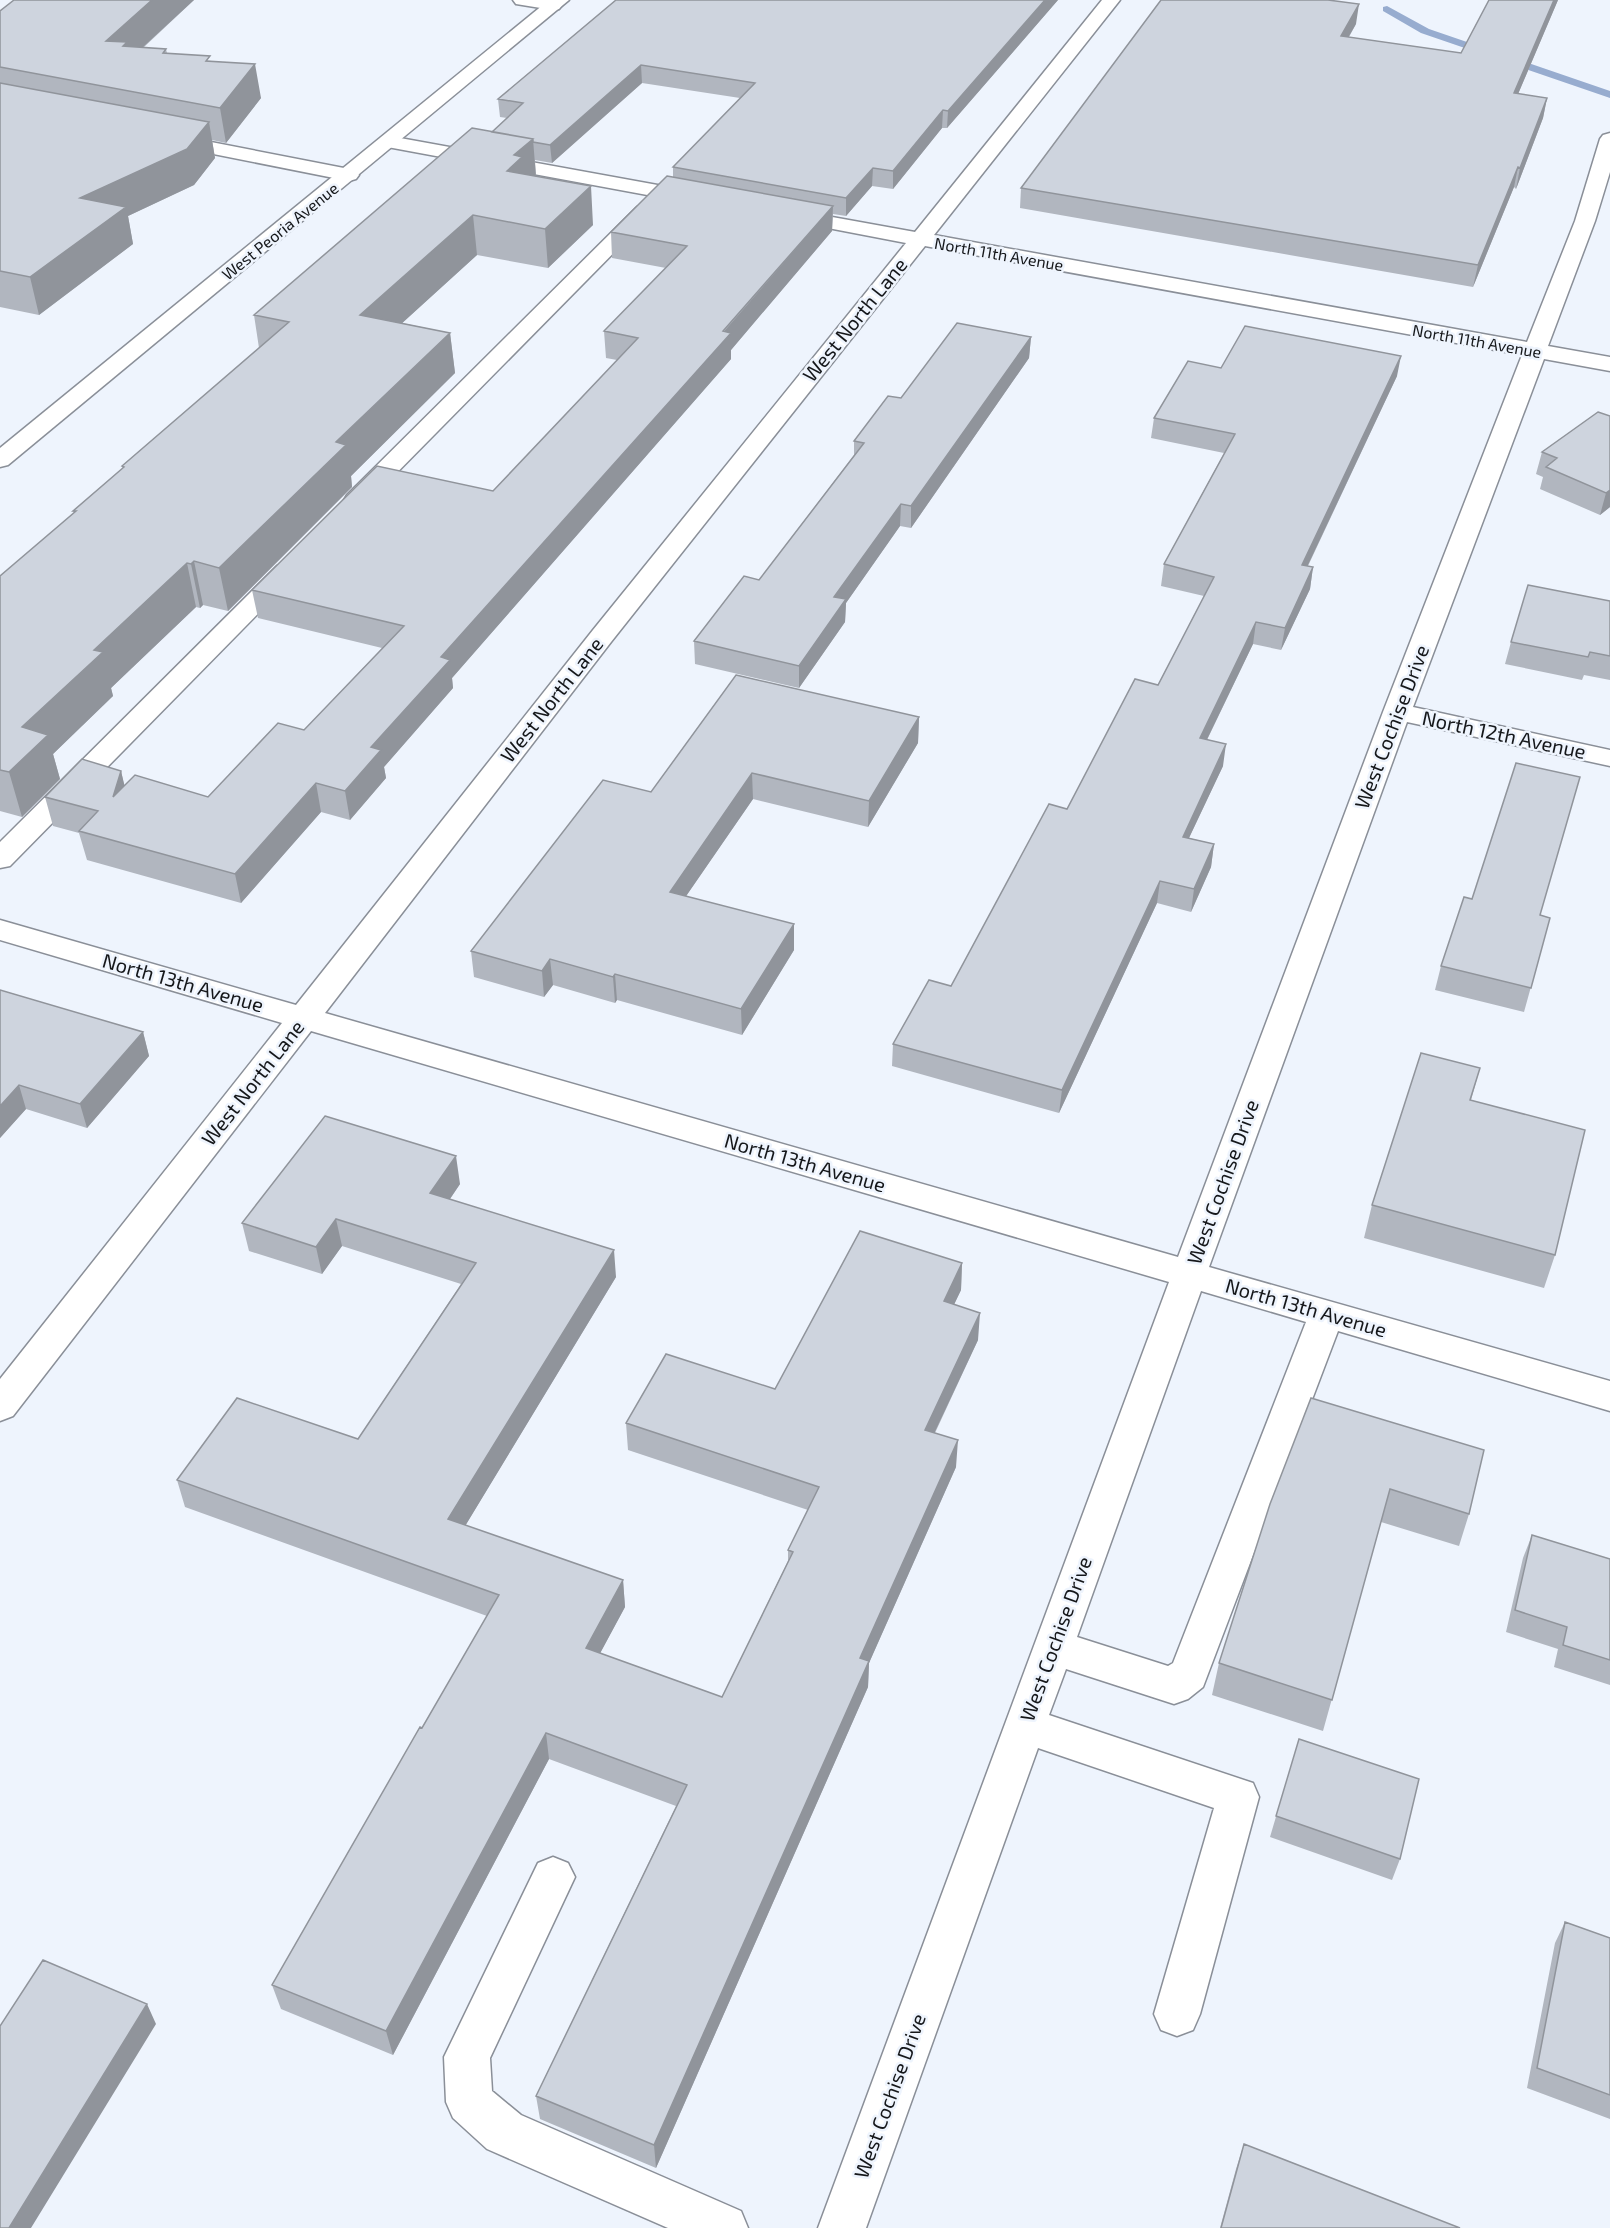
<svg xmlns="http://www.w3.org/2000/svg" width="1610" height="2228" font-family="'Exo 2',sans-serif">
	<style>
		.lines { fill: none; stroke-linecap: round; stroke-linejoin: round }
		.stream { fill: #97accf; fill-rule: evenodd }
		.minor-casing { stroke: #8a8f98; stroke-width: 3 }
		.major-casing { stroke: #8a8f98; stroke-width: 3 }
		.minor { fill: #fff; fill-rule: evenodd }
		.major { fill: #fff; fill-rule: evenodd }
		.wall { fill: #b1b6bf }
		.shaded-wall { fill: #90949b }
		.building { fill: #ced4de; stroke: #90949b; stroke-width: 1.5 }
		.labels { text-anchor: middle; stroke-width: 5; stroke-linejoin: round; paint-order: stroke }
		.far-street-label { font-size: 16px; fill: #15171a; stroke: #eef4fd }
		.street-label { font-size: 20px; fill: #15171a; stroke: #eef4fd }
	</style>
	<rect width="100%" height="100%" fill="#eef4fd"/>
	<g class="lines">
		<path class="stream" d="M 1387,6 L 1429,29 L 1610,91 L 1610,98 L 1421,33 L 1383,11 L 1383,7 Z"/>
		<defs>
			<path id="minor" d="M 513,0 L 554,0 L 562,5 L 559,9 L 553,10 L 516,4 Z
				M 1102,0 L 1120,0 L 934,235 L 1527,342 L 1575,221 L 1600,139 L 1603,135 L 1610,133 L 1610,172 L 1595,221 L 1548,346 L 1610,357 L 1610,371 L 1544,359 L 1413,707 L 1610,750 L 1610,766 L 1407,722 L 1209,1267 L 1610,1381 L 1610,1411 L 1338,1331 L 1203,1687 L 1188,1699 L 1174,1704 L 1066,1669 L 1049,1715 L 1253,1783 L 1259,1797 L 1200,2014 L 1193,2030 L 1177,2036 L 1161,2030 L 1154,2014 L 1214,1808 L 1038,1748 L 866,2228 L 818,2228 L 1169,1282 L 311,1031 L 13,1416 L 0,1421 L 0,1379 L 282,1023 L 0,940 L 0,920 L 296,1005 L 593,630 L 906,243 L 781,219 L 778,215 L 781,211 L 788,209 L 915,232 ZM 925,246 L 1522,355 L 1383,712 L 1178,1257 L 325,1013 L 611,642 ZM 1201,1291 L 1306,1322 L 1173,1663 L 1168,1666 L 1077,1637 Z
				M 170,134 L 349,169 L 356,171 L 359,175 L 356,179 L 349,181 L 163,144 L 160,140 L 163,136 Z
				M 389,136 L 696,192 L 703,194 L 706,198 L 703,202 L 696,204 L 382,146 L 379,142 L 382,138 Z
				M 644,205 L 651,207 L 654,211 L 651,215 L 365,505 L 356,507 L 347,505 L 344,500 L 347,495 L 637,207 Z
				M 286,563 L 295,566 L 299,571 L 295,576 L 10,866 L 0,868 L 0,842 L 277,566 Z
				M 553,1857 L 568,1863 L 575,1877 L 490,2058 L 492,2091 L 521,2115 L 741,2211 L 748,2228 L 668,2228 L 487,2149 L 453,2118 L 446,2102 L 444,2057 L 538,1863 Z"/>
			<path id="major" d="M 549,0 L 569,0 L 8,465 L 0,467 L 0,448 Z"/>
		</defs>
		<use href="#minor" class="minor-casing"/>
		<use href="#major" class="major-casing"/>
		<use href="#minor" class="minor"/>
		<use href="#major" class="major"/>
	</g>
	<path class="wall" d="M 14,0 L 194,0 L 143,48 L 166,49 L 167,53 L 211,61 L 261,98 L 226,143 L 212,140 L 215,158 L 194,185 L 128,216 L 133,244 L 39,315 L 0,307 L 0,11 Z
		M 616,0 L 1058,0 L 947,128 L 942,128 L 893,189 L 872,186 L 846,216 L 833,214 L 832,231 L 731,350 L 731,359 L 452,678 L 453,688 L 384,767 L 386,778 L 350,820 L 321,812 L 241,903 L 87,860 L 79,833 L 53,826 L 45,797 L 121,771 L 124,785 L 208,797 L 304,730 L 382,648 L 258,618 L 252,590 L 493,491 L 617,360 L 606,358 L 604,331 L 666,268 L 612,258 L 611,232 L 673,177 L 673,167 L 740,98 L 642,83 L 552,163 L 535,160 L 536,176 L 593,225 L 548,268 L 477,255 L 402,323 L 450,333 L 455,373 L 351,476 L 352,487 L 228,611 L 203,605 L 200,608 L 196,607 L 111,688 L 113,696 L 53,754 L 60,779 L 22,817 L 0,811 L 0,576 L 74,513 L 73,511 L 123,468 L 122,466 L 259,348 L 254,315 L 492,132 L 507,118 L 500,117 L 498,99 Z
		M 1489,0 L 1558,0 L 1518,94 L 1547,98 L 1543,118 L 1516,189 L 1514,187 L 1473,287 L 1020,208 L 1021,188 L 1356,24 L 1349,37 L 1461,53 Z
		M 1031,337 L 1029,358 L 911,528 L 900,526 L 846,603 L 845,622 L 799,688 L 695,664 L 694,641 L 759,580 L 854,455 L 854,441 L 901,398 Z
		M 1221,368 L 1397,376 L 1308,566 L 1313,567 L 1310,589 L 1281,650 L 1253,644 L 1207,740 L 1223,766 L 1189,838 L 1214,844 L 1211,867 L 1191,912 L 1157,903 L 1059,1113 L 892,1066 L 893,1044 L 951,986 L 1067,809 L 1158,685 L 1204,596 L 1161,586 L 1164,564 L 1224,453 L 1151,438 L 1154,418 Z
		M 1598,412 L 1610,507 L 1600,515 L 1540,489 L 1543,477 L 1536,474 L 1542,452 Z
		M 1610,601 L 1610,680 L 1584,675 L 1582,680 L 1505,664 L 1511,642 Z
		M 919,717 L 918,743 L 868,827 L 753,799 L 686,896 L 794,950 L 742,1035 L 617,1000 L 615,1003 L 553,985 L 544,997 L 474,977 L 471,951 L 651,792 Z
		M 1540,915 L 1550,918 L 1524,1012 L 1435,990 L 1441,966 Z
		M 0,990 L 143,1032 L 149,1056 L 87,1128 L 26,1109 L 0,1138 Z
		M 1480,1068 L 1471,1100 L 1555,1255 L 1544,1288 L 1364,1238 L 1372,1205 Z
		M 460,1184 L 450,1199 L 616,1277 L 465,1526 L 623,1580 L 625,1607 L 600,1653 L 722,1697 L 788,1561 L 788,1550 L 808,1510 L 628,1450 L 626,1423 L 775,1389 L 962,1263 L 961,1290 L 954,1304 L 978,1340 L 935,1433 L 956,1467 L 869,1663 L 868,1687 L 656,2168 L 540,2119 L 536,2096 L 676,1806 L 549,1759 L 393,2055 L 281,2009 L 272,1985 L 487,1616 L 185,1507 L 177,1480 L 358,1439 L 461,1284 L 342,1246 L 322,1274 L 249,1251 L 242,1223 Z
		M 1311,1398 L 1469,1514 L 1459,1546 L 1381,1522 L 1323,1731 L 1212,1695 L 1219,1663 Z
		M 1532,1535 L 1610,1559 L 1610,1685 L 1554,1667 L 1558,1649 L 1506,1632 L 1523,1558 Z
		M 1299,1739 L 1400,1859 L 1392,1880 L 1270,1837 Z
		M 1565,1922 L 1610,1938 L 1610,2119 L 1527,2088 L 1555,1943 Z
		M 1244,2144 L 1460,2228 L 1220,2228 L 1236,2169 Z"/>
	<path class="shaded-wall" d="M 152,0 L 194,0 L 130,59 L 106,41 Z
		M 1045,0 L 1058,0 L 947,128 L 948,111 Z
		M 1554,0 L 1558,0 L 1510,113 L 1514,93 Z
		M 1359,4 L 1356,24 L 1338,55 L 1341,36 Z
		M 255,64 L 261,98 L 226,143 L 220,108 Z
		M 641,65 L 642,83 L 552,163 L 550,145 Z
		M 1547,98 L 1543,118 L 1516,189 L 1520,168 Z
		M 943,110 L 942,128 L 893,189 L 893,171 Z
		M 209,122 L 215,158 L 194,185 L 128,216 L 133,244 L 39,315 L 30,277 L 80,198 Z
		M 533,139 L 536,177 L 507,171 L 514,155 Z
		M 1518,167 L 1514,187 L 1473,287 L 1478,265 Z
		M 873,168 L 872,186 L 846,216 L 846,198 Z
		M 591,186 L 593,225 L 548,268 L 545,229 Z
		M 833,206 L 832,231 L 731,350 L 731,359 L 452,678 L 453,688 L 384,767 L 386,778 L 350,820 L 345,791 L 371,747 L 441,657 Z
		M 473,215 L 477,255 L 366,356 L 360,315 Z
		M 450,333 L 455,373 L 351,476 L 352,487 L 228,611 L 219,568 L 336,442 Z
		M 1031,337 L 1029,358 L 911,528 L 911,506 Z
		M 1401,356 L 1397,376 L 1298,586 L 1302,565 Z
		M 1610,490 L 1610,507 L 1600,515 L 1606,493 Z
		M 901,504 L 900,526 L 846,603 L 845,622 L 799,688 L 799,666 L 834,597 Z
		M 194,561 L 203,605 L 200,608 L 191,564 Z
		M 187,563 L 196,607 L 111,688 L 113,696 L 53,754 L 60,779 L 22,817 L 9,772 L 22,727 L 94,650 Z
		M 1313,567 L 1310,589 L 1281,650 L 1285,628 Z
		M 1256,622 L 1253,644 L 1197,760 L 1200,738 Z
		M 919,717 L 918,743 L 868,827 L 869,801 Z
		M 1226,744 L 1223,766 L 1179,859 L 1183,837 Z
		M 121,771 L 128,800 L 113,797 Z
		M 752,773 L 753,799 L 671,918 L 670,892 Z
		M 316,783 L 321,812 L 241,903 L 235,874 Z
		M 1214,844 L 1211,867 L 1191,912 L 1194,889 Z
		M 1160,881 L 1157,903 L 1059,1113 L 1062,1090 Z
		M 794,924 L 794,950 L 742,1035 L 741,1009 Z
		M 550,959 L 553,985 L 544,997 L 542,971 Z
		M 615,974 L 617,1000 L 615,1003 L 613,977 Z
		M 143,1032 L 149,1056 L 87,1128 L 80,1104 Z
		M 19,1085 L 26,1109 L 0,1138 L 0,1106 Z
		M 456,1156 L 460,1184 L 435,1221 L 430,1193 Z
		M 336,1219 L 342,1246 L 322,1274 L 316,1247 Z
		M 614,1250 L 616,1277 L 453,1546 L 448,1519 Z
		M 962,1263 L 961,1290 L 943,1328 L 944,1301 Z
		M 980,1313 L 978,1340 L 923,1457 L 925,1430 Z
		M 958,1440 L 956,1467 L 869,1663 L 868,1687 L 656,2168 L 654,2145 L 860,1658 Z
		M 623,1580 L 625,1607 L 589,1674 L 586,1648 Z
		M 546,1733 L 549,1759 L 393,2055 L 386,2031 Z
		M 147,2004 L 156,2024 L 31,2228 L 9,2228 Z"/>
	<path class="building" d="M 14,0 L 152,0 L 106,41 L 127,42 L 123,46 L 166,49 L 163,53 L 210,56 L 206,61 L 255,64 L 220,108 L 0,67 L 0,11 Z
		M 616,0 L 1045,0 L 948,111 L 943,110 L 893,171 L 873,168 L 846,198 L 673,167 L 755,83 L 641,65 L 550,145 L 533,142 L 533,139 L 492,132 L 523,103 L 498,99 Z
		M 1161,0 L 1328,0 L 1359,4 L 1341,36 L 1461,53 L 1489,0 L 1554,0 L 1514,93 L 1547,98 L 1520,168 L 1518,167 L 1478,265 L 1021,188 Z
		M 0,83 L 209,122 L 187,149 L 80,198 L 126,207 L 30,277 L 0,271 Z
		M 472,128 L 533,139 L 514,155 L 522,157 L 507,171 L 591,186 L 545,229 L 473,215 L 360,315 L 450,333 L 336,442 L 346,445 L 219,568 L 194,561 L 191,564 L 187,563 L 94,650 L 103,652 L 22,727 L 48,735 L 9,772 L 0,770 L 0,576 L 76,511 L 73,511 L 124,467 L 122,466 L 289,322 L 254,315 Z
		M 667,176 L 833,206 L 723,331 L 731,333 L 441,657 L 450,660 L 371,747 L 381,750 L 345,791 L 316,783 L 235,874 L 79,831 L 98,811 L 45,797 L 82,759 L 121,771 L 113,797 L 135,775 L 208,797 L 278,723 L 304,730 L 404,626 L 252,590 L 377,466 L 493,491 L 638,338 L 604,331 L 687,246 L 611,232 Z
		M 957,323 L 1031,337 L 911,506 L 901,504 L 834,597 L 846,599 L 799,666 L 694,641 L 744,576 L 759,580 L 864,443 L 854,441 L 888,396 L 901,398 Z
		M 1245,326 L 1401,356 L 1302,565 L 1313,567 L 1285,628 L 1256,622 L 1200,738 L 1226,744 L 1183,837 L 1214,844 L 1194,889 L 1160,881 L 1062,1090 L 893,1044 L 929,980 L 951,986 L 1049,804 L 1067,809 L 1135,679 L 1158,685 L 1214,577 L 1164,564 L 1235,434 L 1154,418 L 1188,361 L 1221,368 Z
		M 1598,412 L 1610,416 L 1610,490 L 1606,493 L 1546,467 L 1557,458 L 1542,452 Z
		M 1528,585 L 1610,601 L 1610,656 L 1590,652 L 1588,657 L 1511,642 Z
		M 736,675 L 919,717 L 869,801 L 752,773 L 670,892 L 794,924 L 741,1009 L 615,974 L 613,977 L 550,959 L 542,971 L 471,951 L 603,780 L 651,792 Z
		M 1516,763 L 1580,777 L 1540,915 L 1550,918 L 1531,988 L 1441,966 L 1464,897 L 1472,899 Z
		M 0,990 L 143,1032 L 80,1104 L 19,1085 L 0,1106 Z
		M 1421,1053 L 1480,1068 L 1470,1100 L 1585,1130 L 1555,1255 L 1372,1205 Z
		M 325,1116 L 456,1156 L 430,1193 L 614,1250 L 448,1519 L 623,1580 L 586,1648 L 722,1697 L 793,1552 L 788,1550 L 819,1487 L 626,1423 L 666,1354 L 775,1389 L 860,1231 L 962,1263 L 944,1301 L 980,1313 L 925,1430 L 958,1440 L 860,1658 L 869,1661 L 654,2145 L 536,2096 L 687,1785 L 546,1733 L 386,2031 L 272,1985 L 420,1727 L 422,1728 L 499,1595 L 177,1480 L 237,1398 L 358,1439 L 476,1263 L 336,1219 L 316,1247 L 242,1223 Z
		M 1311,1398 L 1484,1450 L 1469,1514 L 1390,1489 L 1332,1700 L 1219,1663 L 1270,1504 Z
		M 1532,1535 L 1610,1559 L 1610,1660 L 1563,1645 L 1567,1627 L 1515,1610 Z
		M 1299,1739 L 1419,1779 L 1400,1859 L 1276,1816 Z
		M 1565,1922 L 1610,1938 L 1610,2095 L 1537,2068 Z
		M 43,1960 L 147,2004 L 9,2228 L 0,2228 L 0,2026 Z
		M 1244,2144 L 1460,2228 L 1221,2228 Z"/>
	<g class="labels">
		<g class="far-street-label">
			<text transform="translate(280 231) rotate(-39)" y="6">West Peoria Avenue</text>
			<text transform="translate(999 254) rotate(10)" y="6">North 11th Avenue</text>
			<text transform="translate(1477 341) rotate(10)" y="6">North 11th Avenue</text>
		</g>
		<g class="street-label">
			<text transform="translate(855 320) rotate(-51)" y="7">West North Lane</text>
			<text transform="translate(552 700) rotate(-52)" y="7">West North Lane</text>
			<text transform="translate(1392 727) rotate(-69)" y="7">West Cochise Drive</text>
			<text transform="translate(1504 735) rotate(12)" y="7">North 12th Avenue</text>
			<text transform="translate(183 983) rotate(16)" y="7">North 13th Avenue</text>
			<text transform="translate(253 1083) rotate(-52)" y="7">West North Lane</text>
			<text transform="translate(805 1163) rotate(16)" y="7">North 13th Avenue</text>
			<text transform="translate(1223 1182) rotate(-70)" y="7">West Cochise Drive</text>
			<text transform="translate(1306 1308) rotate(16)" y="7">North 13th Avenue</text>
			<text transform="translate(1056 1639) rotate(-70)" y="7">West Cochise Drive</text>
			<text transform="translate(890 2096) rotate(-70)" y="7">West Cochise Drive</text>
		</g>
	</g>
</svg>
